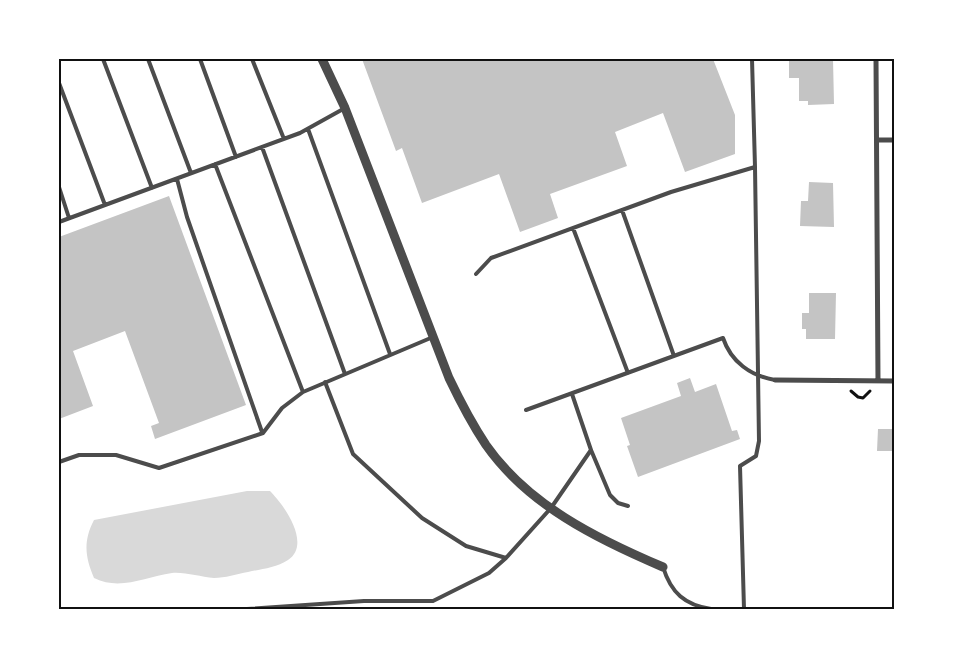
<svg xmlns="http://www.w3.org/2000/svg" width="953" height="668" font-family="Lato,sans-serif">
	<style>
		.water { fill: #d9d9d9 }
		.building { fill: #c4c4c4 }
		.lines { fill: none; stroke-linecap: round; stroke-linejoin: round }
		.path { stroke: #111; stroke-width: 3 }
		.service { stroke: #4c4c4c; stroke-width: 4 }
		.minor { stroke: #4c4c4c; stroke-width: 5 }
		.tertiary { stroke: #4c4c4c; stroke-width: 9 }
		.neatline { fill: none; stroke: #111; stroke-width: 2 }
	</style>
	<rect width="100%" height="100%" fill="#fff"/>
	<path class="water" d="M 247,491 L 270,491 C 284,505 312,544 288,560 C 276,568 261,569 248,572 C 237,574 225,578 214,578 C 200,577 186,572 172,573 C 145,577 120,591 94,578 C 85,557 83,541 94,520 Z"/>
	<path class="building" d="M 362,59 L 713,59 L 735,115 L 735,154 L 685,172 L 663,113 L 615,132 L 627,166 L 550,194 L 558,218 L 520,232 L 499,174 L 422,203 L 402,148 L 396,151 Z
		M 833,59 L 834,104 L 808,105 L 808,101 L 799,101 L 799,78 L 789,78 L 789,60 Z
		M 809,182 L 833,183 L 834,227 L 800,226 L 801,201 L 808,201 Z
		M 169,196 L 246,405 L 155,439 L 151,426 L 159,423 L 125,331 L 73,351 L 93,406 L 59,419 L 59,237 Z
		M 809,293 L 836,293 L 835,339 L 806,339 L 806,329 L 802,329 L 802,313 L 809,313 Z
		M 690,378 L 695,392 L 716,384 L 732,431 L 737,430 L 740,439 L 638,477 L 627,446 L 630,445 L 621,418 L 681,396 L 677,383 Z
		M 878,429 L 894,429 L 894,451 L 877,451 Z"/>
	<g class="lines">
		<path class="path" d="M 851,391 L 858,397 L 863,398 L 870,391"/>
		<path class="service" d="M 103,59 L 152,188
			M 148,59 L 191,173
			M 200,59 L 236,157
			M 252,59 L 284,139
			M 59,83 L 105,205
			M 308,129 L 390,354
			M 262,147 L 345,374
			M 215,164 L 303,392
			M 177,179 L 187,217 L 262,432
			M 59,187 L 69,218
			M 622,210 L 674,356
			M 59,222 L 300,133 L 345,108
			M 573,228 L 628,373
			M 476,274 L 491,258 L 671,192 L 755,167 L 752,59
			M 325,382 L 353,454 L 422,518 L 466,546 L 506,558
			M 572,394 L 591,450 L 610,495 L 618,503 L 628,506
			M 526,410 L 723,338 C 731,362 751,376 775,380
			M 59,462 L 79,455 L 116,455 L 159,468 L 263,433 L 282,408 L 303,392 L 433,337
			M 663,567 C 671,593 685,605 711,609
			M 247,609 L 364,601 L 433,601 L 489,573 L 506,558 L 551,508 L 591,450
			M 744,609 L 740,466 L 756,456 L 759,441 L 755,167"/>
		<path class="minor" d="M 876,59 L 878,381
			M 877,140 L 894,140
			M 775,380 L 894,381"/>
		<path class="tertiary" d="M 322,59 L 345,108 L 449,378 C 460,401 472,424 486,445 C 528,505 597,539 663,567"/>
	</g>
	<rect width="953" height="668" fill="none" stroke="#ffffff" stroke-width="120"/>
	<rect x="60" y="60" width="833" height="548" class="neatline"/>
</svg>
